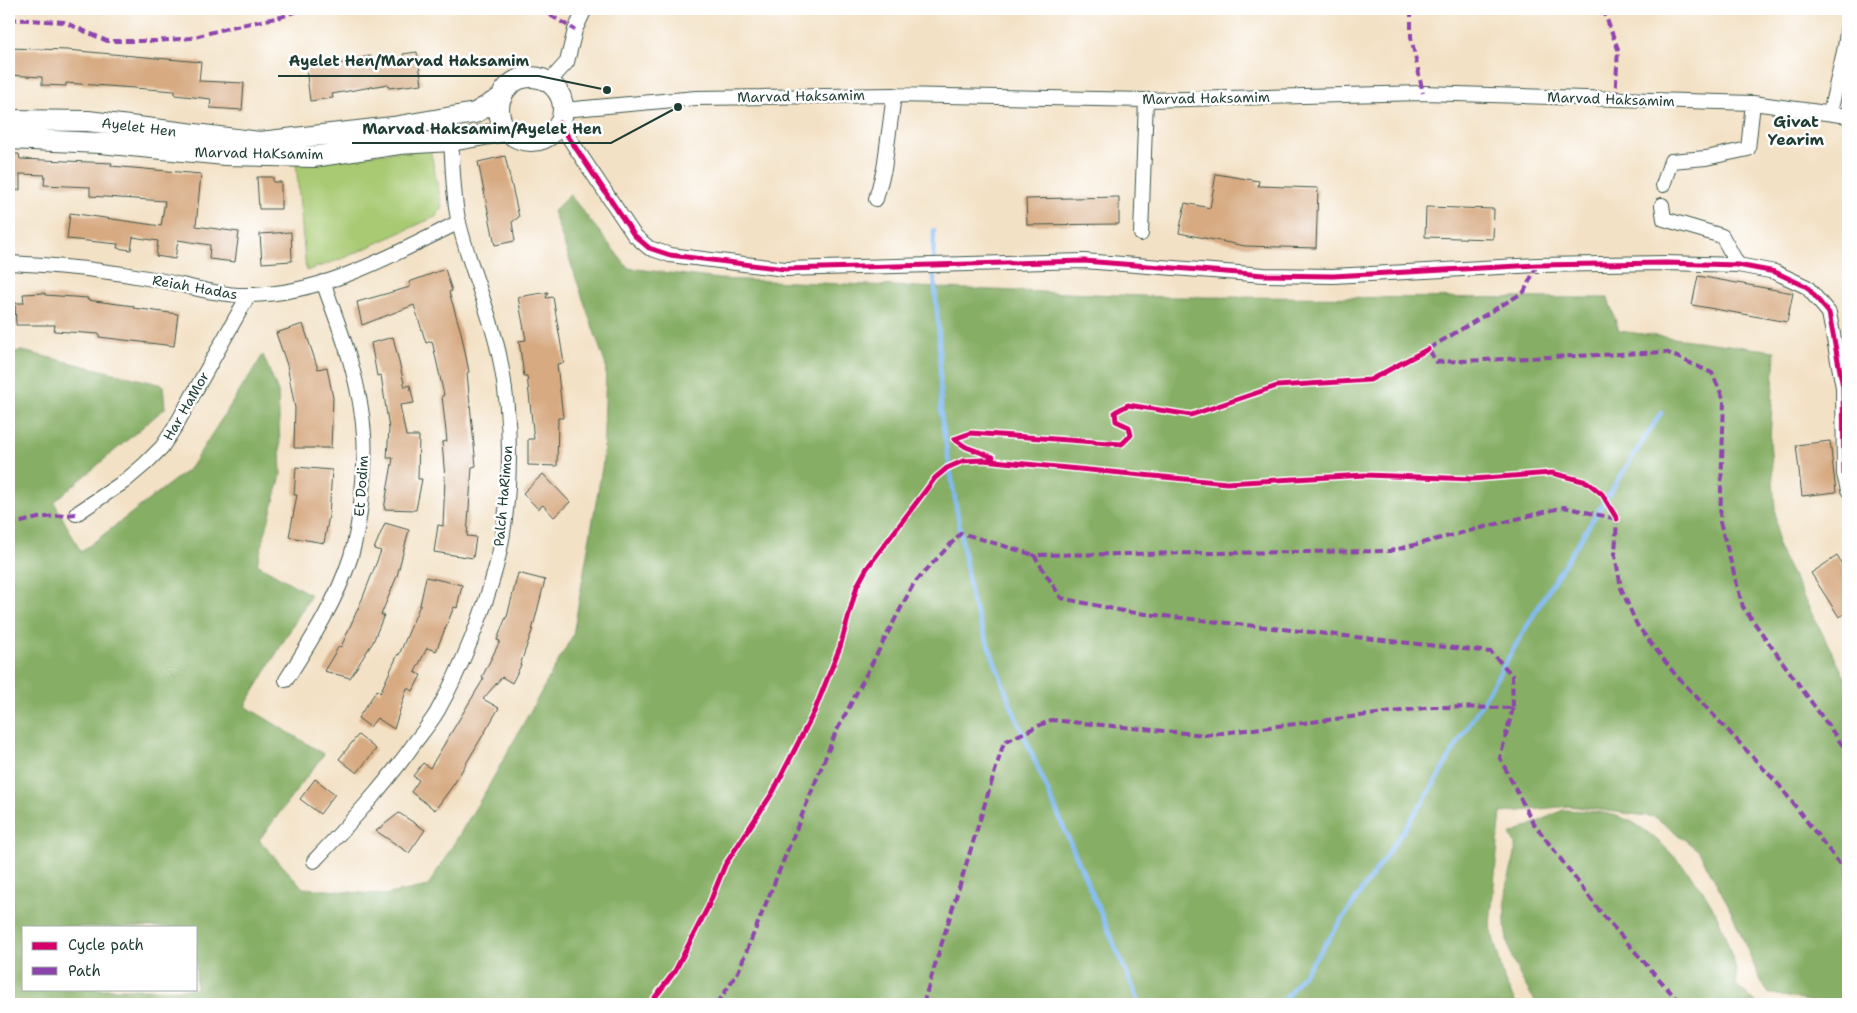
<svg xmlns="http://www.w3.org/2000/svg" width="1857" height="1013" font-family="'Shantell Sans',sans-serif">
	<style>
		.green { fill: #a9ca73; stroke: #648454 }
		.forest { fill: #86ae65; stroke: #52764c; fill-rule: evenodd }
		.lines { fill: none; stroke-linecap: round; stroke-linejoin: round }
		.stream { stroke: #81baf2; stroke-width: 4.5 }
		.building { fill: #d7aa82 }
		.street-casing { stroke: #3f564a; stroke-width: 16 }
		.secondary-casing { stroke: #3f564a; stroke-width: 22 }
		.street { stroke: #fff; stroke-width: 14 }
		.secondary { stroke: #fff; stroke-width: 20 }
		.quiet { stroke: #8e44ad; stroke-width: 4; stroke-dasharray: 8 4; stroke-linecap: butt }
		.cycleway-casing { stroke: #fff; stroke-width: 8 }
		.cycleway { stroke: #d6006c; stroke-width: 5 }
		.labels { text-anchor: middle; stroke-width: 5; stroke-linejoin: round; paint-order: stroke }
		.street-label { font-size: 14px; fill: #1f3d34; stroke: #fff }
		.quarter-label { font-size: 16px; font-weight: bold; fill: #1f3d34; stroke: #fff }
		.leader { fill: none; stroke: #1f3d34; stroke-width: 2 }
		.callout-dot { fill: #1f3d34; stroke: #fff; stroke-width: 2 }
		.callout-label { font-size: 15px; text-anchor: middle; font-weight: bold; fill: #1f3d34; stroke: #fff; stroke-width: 5; stroke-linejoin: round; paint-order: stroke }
	</style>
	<rect width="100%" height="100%" fill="#fff"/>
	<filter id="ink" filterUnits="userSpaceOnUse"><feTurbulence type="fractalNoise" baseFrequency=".02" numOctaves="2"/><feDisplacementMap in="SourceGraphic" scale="10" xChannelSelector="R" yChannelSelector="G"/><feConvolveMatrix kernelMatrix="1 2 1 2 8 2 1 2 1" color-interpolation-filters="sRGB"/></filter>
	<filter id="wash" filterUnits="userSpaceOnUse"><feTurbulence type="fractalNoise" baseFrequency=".0096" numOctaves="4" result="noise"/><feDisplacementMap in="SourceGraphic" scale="20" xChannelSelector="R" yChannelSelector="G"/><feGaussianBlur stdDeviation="1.12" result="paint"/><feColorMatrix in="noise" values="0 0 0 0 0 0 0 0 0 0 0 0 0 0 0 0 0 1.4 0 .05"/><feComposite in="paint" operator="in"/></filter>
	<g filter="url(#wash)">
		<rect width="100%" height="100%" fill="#f3e1c5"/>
		<path class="green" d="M 430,148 L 442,207 L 437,216 L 344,258 L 306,271 L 296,162 Z"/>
		<path class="forest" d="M 570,195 L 628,268 L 719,279 L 1167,297 L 1608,298 L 1619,331 L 1775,351 L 1770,440 L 1778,548 L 1848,683 L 1848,1004 L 1823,1004 L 1768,993 L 1758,975 L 1729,906 L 1698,850 L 1655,817 L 1569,806 L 1501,813 L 1490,925 L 1504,979 L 1516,1004 L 9,1004 L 9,352 L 22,351 L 163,385 L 165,408 L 54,502 L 81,552 L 190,468 L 263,355 L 278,392 L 281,475 L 257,564 L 311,595 L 245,706 L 324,754 L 259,840 L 303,888 L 384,895 L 428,886 L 487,789 L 573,635 L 603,462 L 606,366 L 553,211 ZM 24,927 L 196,927 L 196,989 L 24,989 Z
			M 1563,810 C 1585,811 1609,811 1630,821 C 1655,833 1694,875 1708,899 C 1717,914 1724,931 1729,948 C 1734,963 1738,970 1736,985 L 1758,1004 L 1537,1004 C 1510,963 1500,938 1507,887 C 1508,877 1517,855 1515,846 C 1515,843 1512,838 1510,835 Z"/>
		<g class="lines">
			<path class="stream" d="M 934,230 L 933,266 L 939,335 L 941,415 L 972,601 L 1012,708 L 1140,1004
				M 1281,1004 L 1322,949 L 1427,796 L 1553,582 L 1661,413"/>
		</g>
		<g id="blocks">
			<path class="building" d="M 9,48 L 67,50 L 201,62 L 199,81 L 244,83 L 242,110 L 210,108 L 211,99 L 175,95 L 175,91 L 66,83 L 66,86 L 42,85 L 42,77 L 9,75 Z
				M 417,52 L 422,84 L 389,88 L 388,84 L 332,94 L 333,98 L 310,101 L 306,68 L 350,62 L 349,60 L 371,56 L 372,65 L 404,61 L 403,54 Z
				M 9,154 L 19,154 L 20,159 L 112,163 L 111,166 L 201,174 L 196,226 L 239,232 L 235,262 L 209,259 L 210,245 L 178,240 L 175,259 L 156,256 L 158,241 L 133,237 L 131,250 L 117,248 L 118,244 L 67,239 L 70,213 L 161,226 L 165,201 L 90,196 L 90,187 L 44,185 L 45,175 L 20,174 L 20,190 L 9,191 Z
				M 505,156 L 519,217 L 512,222 L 515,241 L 495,245 L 478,162 Z
				M 1216,174 L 1259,181 L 1258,186 L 1318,188 L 1316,248 L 1245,246 L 1179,233 L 1185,203 L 1210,208 Z
				M 257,177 L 273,177 L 273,182 L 281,182 L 281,209 L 259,209 Z
				M 1119,197 L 1119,224 L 1027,225 L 1026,199 Z
				M 1426,207 L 1494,209 L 1493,239 L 1425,237 Z
				M 291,232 L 292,261 L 262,263 L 260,234 Z
				M 445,269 L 452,291 L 449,292 L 461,332 L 469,372 L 467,373 L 476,466 L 472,467 L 467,536 L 476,537 L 473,558 L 434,552 L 438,525 L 443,526 L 445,479 L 442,442 L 447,441 L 442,396 L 444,395 L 432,341 L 426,343 L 414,305 L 362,325 L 357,302 L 410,287 L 409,282 Z
				M 1698,276 L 1793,293 L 1787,322 L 1692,305 Z
				M 548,292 L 546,298 L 553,297 L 564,363 L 557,364 L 563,418 L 558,418 L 557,466 L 528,465 L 528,439 L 534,439 L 527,376 L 524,376 L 519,341 L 526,340 L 518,297 Z
				M 45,293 L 45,295 L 88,298 L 87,300 L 134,306 L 133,308 L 178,314 L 174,346 L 99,337 L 99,334 L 54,331 L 55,325 L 16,325 L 15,303 L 24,303 L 23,294 Z
				M 303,324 L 318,369 L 327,367 L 333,398 L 331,448 L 294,448 L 295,408 L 287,365 L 276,333 Z
				M 393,337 L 405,387 L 410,385 L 414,403 L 400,405 L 406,436 L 419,436 L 418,479 L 422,479 L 416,510 L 384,509 L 393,458 L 387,458 L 389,429 L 381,375 L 377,376 L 371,343 Z
				M 1830,441 L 1836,492 L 1802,496 L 1796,445 Z
				M 296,467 L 332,470 L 329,516 L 324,543 L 289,537 L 297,495 L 294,495 Z
				M 543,474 L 570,502 L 554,517 L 543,505 L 538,509 L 523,493 Z
				M 385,523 L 409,530 L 397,576 L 381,615 L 384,615 L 373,642 L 350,678 L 324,671 L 339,646 L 341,647 L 363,597 L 381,551 L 374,549 Z
				M 1837,556 L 1848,574 L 1848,612 L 1839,617 L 1811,573 Z
				M 518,573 L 545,580 L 532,631 L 520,665 L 521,665 L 512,683 L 502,677 L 483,699 L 499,708 L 454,784 L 435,810 L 411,792 L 419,780 L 413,776 L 423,763 L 430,768 L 484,678 L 482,677 L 500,641 L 497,640 L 506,617 L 507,617 Z
				M 426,577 L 462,585 L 457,608 L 454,607 L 436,651 L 427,648 L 415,672 L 421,675 L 413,691 L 407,688 L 394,729 L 377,718 L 370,727 L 358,718 L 377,690 L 380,693 L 398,654 L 399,655 L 420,605 Z
				M 358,735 L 376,749 L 357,773 L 339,759 Z
				M 315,779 L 335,794 L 320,814 L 300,799 Z
				M 399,813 L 425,830 L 409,853 L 376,831 Z"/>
		</g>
	</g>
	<g filter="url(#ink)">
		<use href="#blocks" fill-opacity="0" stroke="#3f564a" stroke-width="1"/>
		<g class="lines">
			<defs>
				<path id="street" d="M 549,82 L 567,62 L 575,30 L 585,9
					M 563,110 L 696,98 L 894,95 L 1146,100 L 1423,93 L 1753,103 L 1848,116
					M 1830,113 L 1845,47 L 1848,25
					M 559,123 L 634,235 L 649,248 L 670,255 L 785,269 L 1084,261 L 1264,275 L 1333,276 L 1537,265 L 1666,263 L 1738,265 L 1775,272 L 1807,287 L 1829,313 L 1843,387 L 1844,474 L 1848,490
					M 1663,185 L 1671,161 L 1706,158 L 1748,149 L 1753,103
					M 876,199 L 884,169 L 894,95
					M 1662,205 L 1664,219 L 1722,236 L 1738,265
					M 1141,234 L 1146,100
					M 9,263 C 59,265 110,271 159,280 C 189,286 219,296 249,295 C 324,294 393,255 459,222
					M 76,514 L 125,481 L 145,464 L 162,447 L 175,427 L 248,296
					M 286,680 C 311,641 337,600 351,556 C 356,539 359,521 361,504 C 363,481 366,458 364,435 C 361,383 341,331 323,282
					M 314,861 C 350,823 386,784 416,741 C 423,732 431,722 437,712 C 460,671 484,612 496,567 C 512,505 513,422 500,359 C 491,313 470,269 459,223 C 453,200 453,166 451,141"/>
				<path id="secondary" d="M499 109a32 32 0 1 1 64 0a32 32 0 1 1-64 0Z
					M 9,120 L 88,121 L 260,142 L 393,127 L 475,113 L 502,97
					M 9,139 L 100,143 L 225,155 L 313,157 L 399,144 L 451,141 L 507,131"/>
			</defs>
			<use href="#street" class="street-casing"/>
			<use href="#secondary" class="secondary-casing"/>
			<use href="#street" class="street"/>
			<use href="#secondary" class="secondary"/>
			<path class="quiet" d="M 540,9 L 575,30
				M 1411,9 L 1411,37 L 1423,93
				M 1603,9 L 1618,49 L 1615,100
				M 9,19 L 64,22 L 107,41 L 156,41 L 191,38 L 231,27 L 281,17 L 302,9
				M 1537,265 L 1524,292 L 1428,349 L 1437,362 L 1666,352 L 1712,373 L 1724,400 L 1720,522 L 1743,607 L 1848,753
				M 1615,516 L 1617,519 L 1615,555 L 1621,588 L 1637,625 L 1674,673 L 1779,785 L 1848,875
				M 9,525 L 38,518 L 76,514
				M 1513,708 L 1500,758 L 1532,821 L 1602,914 L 1681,1004
				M 717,1004 L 738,972 L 835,734 L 914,583 L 961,533 L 1034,555
				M 923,1004 L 1004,742 L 1051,720 L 1205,735 L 1433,707 L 1513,708 L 1512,675 L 1491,652 L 1128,612 L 1061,598 L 1034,555 L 1390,551 L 1564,507 L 1617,519"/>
			<defs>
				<path id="cycleway" d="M 559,123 L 634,235 L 649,248 L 670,255 L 785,269 L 1084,261 L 1264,275 L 1333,276 L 1537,265 L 1666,263 L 1738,265 L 1775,272 L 1807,287 L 1829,313 L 1843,387 L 1844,474 L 1848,490
					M 993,457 L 966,447 L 954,439 L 971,433 L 1122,444 L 1131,435 L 1129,427 L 1116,421 L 1115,412 L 1128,405 L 1191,415 L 1277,386 L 1370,380 L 1428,349
					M 650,1004 L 675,971 L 708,907 L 725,865 L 773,792 L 814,712 L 840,647 L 857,586 L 867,568 L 935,478 L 947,468 L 963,461 L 983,460 L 1227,483 L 1365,475 L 1473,479 L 1552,473 L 1587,482 L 1602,494 L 1617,519"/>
			</defs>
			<use href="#cycleway" class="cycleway-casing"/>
			<use href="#cycleway" class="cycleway"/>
		</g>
	</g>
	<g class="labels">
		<g class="street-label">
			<text transform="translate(801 96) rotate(-1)" y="5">Marvad Haksamim</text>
			<text transform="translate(1206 98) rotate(-1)" y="5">Marvad Haksamim</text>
			<text transform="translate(1611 99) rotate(2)" y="5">Marvad Haksamim</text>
			<text transform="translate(139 127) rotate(7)" y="5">Ayelet Hen</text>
			<text transform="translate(259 153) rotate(1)" y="5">Marvad HaKsamim</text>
			<text transform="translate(195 287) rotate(10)" y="5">Reiah Hadas</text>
			<text transform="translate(186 406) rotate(-60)" y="5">Har HaMor</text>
			<text transform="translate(361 486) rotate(-86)" y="5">Et Dodim</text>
			<text transform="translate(503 496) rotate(-85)" y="5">Palch HaRimon</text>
		</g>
		<g class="quarter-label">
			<text x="1796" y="127">Givat<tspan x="1796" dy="18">Yearim</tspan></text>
		</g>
	</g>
	<path class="leader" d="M607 90L539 76H278M678 107L611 143H352"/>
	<g class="callout-dot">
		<circle cx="607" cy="90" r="5"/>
		<circle cx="678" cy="107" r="5"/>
	</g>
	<g class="callout-label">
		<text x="409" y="66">Ayelet Hen/Marvad Haksamim</text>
		<text x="482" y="134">Marvad Haksamim/Ayelet Hen</text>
	</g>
	<rect width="1857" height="1013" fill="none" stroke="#fff" stroke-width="30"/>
	<rect x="22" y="926" width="175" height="65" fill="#ffffff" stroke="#a5b1ae"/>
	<rect x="32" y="942" width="25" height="8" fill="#d6006c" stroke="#a5b1ae"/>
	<text x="68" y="950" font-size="15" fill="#1f3d34">Cycle path</text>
	<rect x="32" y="967" width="25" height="8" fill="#8e44ad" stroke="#a5b1ae"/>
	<text x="68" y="976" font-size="15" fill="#1f3d34">Path</text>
</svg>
